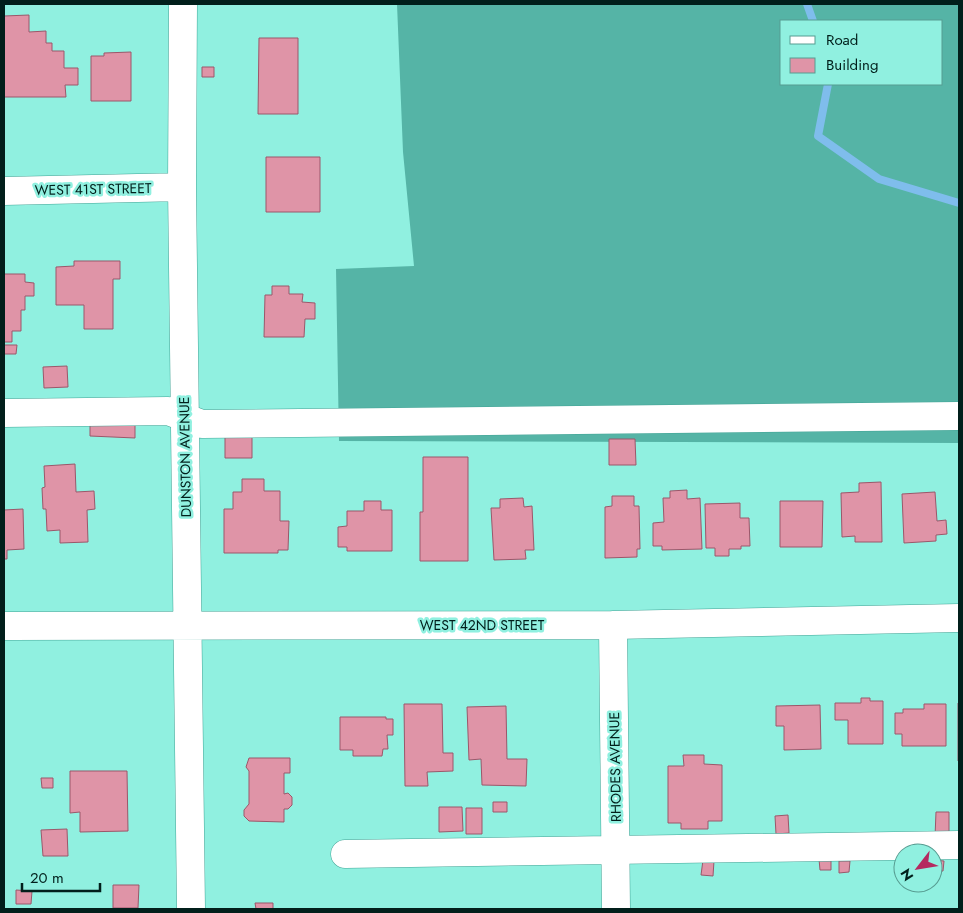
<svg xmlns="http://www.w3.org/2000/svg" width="963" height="913" font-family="Jost,sans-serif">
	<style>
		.forest { fill: #55b4a6; fill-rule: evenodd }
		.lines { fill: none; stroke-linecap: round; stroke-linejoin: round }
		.stream { stroke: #7fbdec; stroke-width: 8 }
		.building { fill: #df94a7; stroke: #9b576a }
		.minor-casing { stroke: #43a496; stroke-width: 29 }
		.minor { stroke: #fff; stroke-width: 28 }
		.labels { text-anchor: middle; stroke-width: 5; stroke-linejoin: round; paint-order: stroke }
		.street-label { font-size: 14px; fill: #011f1b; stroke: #90f0e0 }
	</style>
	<rect width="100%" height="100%" fill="#90f0e0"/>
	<path class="forest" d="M 397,4 L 959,4 L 959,443 L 339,441 L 336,269 L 414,266 L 403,152 ZM 782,21 L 942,21 L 942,84 L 782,84 Z"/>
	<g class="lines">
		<path class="stream" d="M 807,4 L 813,21
			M 828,84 L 818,136 L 879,179 L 959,203"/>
	</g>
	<path class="building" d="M 29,15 L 29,32 L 46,31 L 46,43 L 52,43 L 52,51 L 64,51 L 64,68 L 78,68 L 78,85 L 65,85 L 66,97 L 4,97 L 4,16 Z
		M 259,38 L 298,38 L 298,114 L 258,114 Z
		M 131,52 L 131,101 L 91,101 L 91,56 L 104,56 L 104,53 Z
		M 202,67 L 214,67 L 214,77 L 202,77 Z
		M 266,157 L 320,157 L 320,212 L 266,212 Z
		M 74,261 L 120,261 L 120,279 L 113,279 L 113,329 L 84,329 L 84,305 L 56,305 L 56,267 L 74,266 Z
		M 4,274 L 25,274 L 25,282 L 34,283 L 34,296 L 25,296 L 25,310 L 21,310 L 21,331 L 12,331 L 12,342 L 4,342 Z
		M 272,286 L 289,286 L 289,294 L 303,294 L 302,302 L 315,303 L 315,319 L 305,319 L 304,337 L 264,337 L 265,295 L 272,295 Z
		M 4,345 L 17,345 L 16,354 L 4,354 Z
		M 67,366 L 68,387 L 44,388 L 43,367 Z
		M 90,422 L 135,424 L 135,438 L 90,436 Z
		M 225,435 L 252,435 L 252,458 L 225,458 Z
		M 609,439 L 635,439 L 636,465 L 609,465 Z
		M 423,457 L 468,457 L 468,561 L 420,561 L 420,512 L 423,512 Z
		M 75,464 L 76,492 L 94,491 L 95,509 L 87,510 L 88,542 L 60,543 L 60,530 L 47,531 L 46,509 L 43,509 L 42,488 L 45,487 L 44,466 Z
		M 242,479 L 264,479 L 264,491 L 280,491 L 280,521 L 289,521 L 288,550 L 278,550 L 278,553 L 224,553 L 224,509 L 233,509 L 233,492 L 242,492 Z
		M 881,482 L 882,542 L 855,542 L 855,536 L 842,537 L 841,493 L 859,492 L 859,483 Z
		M 687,490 L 687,499 L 700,498 L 702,549 L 662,550 L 662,546 L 653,546 L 653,523 L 664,522 L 663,498 L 670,498 L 670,491 Z
		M 935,492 L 937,521 L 946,520 L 947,534 L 936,535 L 936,541 L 904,543 L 902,494 Z
		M 612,496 L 634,496 L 634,506 L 639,506 L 640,549 L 637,549 L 637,557 L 605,558 L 605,507 L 612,506 Z
		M 523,498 L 524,507 L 532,506 L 534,550 L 525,550 L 526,559 L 494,560 L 491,508 L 500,508 L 500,499 Z
		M 364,501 L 381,501 L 381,510 L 392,510 L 392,551 L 347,551 L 347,547 L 338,547 L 338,527 L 347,526 L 347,511 L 364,511 Z
		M 780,501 L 823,501 L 822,547 L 780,547 Z
		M 740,503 L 740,518 L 749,518 L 750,546 L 741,546 L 741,549 L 729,549 L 729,556 L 715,556 L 715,548 L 706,548 L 705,504 Z
		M 23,509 L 24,549 L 7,550 L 7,559 L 4,559 L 4,510 Z
		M 861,698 L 870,698 L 870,701 L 883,701 L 883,744 L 848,744 L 848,720 L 835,720 L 835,703 L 861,703 Z
		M 958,703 L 959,703 L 959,761 L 958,761 Z
		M 404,704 L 442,704 L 443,753 L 453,753 L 453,771 L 427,772 L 428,786 L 405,786 Z
		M 924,704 L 946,704 L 946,746 L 902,746 L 902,734 L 895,734 L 895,713 L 903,713 L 903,709 L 924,709 Z
		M 820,705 L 821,749 L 784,750 L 784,726 L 776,726 L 776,706 Z
		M 506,706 L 507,759 L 527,759 L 526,786 L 482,785 L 481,759 L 469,760 L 467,707 Z
		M 340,717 L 386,717 L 386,719 L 393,719 L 393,735 L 387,735 L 388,749 L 383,749 L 382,756 L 353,756 L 353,750 L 340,750 Z
		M 683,755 L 704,755 L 704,764 L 722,765 L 722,821 L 708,821 L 708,829 L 681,829 L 681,823 L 668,823 L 668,766 L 684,766 Z
		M 249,758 L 290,758 L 290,773 L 284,773 L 284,794 L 288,793 L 292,797 L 292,805 L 288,809 L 284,809 L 284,822 L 249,821 L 244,816 L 244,810 L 249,804 L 249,771 L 246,767 Z
		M 70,771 L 127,771 L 128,831 L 80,832 L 80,812 L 70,813 Z
		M 41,778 L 53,778 L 53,788 L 42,788 Z
		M 493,802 L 507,802 L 507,812 L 493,812 Z
		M 439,807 L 462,807 L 463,831 L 439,832 Z
		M 466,808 L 482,808 L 482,834 L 466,834 Z
		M 936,812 L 949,812 L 949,837 L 935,837 Z
		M 788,815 L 789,833 L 776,834 L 775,816 Z
		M 67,829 L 68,856 L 43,856 L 41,830 Z
		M 819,859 L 831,860 L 831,870 L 820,870 Z
		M 703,860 L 714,861 L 713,876 L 701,875 Z
		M 933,860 L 944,861 L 943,871 L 933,871 Z
		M 839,861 L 850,861 L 849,872 L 839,873 Z
		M 113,885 L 139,885 L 138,908 L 113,908 Z
		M 16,890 L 32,891 L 31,904 L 16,904 Z
		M 255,903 L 273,903 L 273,909 L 256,909 Z"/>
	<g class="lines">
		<defs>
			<path id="minor" d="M 183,4 L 182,187 L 191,909
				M 4,191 L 182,187
				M 4,413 L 168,411 L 202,424 L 959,416
				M 613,625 L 616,909
				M 4,626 L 613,625 L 959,618
				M 345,854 L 959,845"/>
		</defs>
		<use href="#minor" class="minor-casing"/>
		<use href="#minor" class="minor"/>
	</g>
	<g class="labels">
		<g class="street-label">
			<text transform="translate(93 189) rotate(-1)" y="5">WEST 41ST STREET</text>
			<text transform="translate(185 457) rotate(-91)" y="5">DUNSTON AVENUE</text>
			<text x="482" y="630">WEST 42ND STREET</text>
			<text transform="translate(615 767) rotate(-91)" y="5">RHODES AVENUE</text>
		</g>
	</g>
	<rect width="963" height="913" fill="none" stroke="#011f1b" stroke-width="10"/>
	<rect x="780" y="20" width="162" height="65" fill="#90f0e0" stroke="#579c91"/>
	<rect x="790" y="36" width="25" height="8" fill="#ffffff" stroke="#579c91"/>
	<text x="826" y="45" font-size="15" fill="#011f1b">Road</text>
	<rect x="790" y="58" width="25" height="15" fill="#df94a7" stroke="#579c91"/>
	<text x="826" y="70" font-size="15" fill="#011f1b">Building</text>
	<g transform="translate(918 868) rotate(239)"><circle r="24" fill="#90f0e0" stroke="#579c91"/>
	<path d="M0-4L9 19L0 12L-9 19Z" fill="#b52960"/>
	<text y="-8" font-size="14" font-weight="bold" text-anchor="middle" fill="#011f1b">N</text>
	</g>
	<path d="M22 883v8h78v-8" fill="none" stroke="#011f1b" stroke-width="2.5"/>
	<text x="30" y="883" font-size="15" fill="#011f1b" stroke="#90f0e0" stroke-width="4" paint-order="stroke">20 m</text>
</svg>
